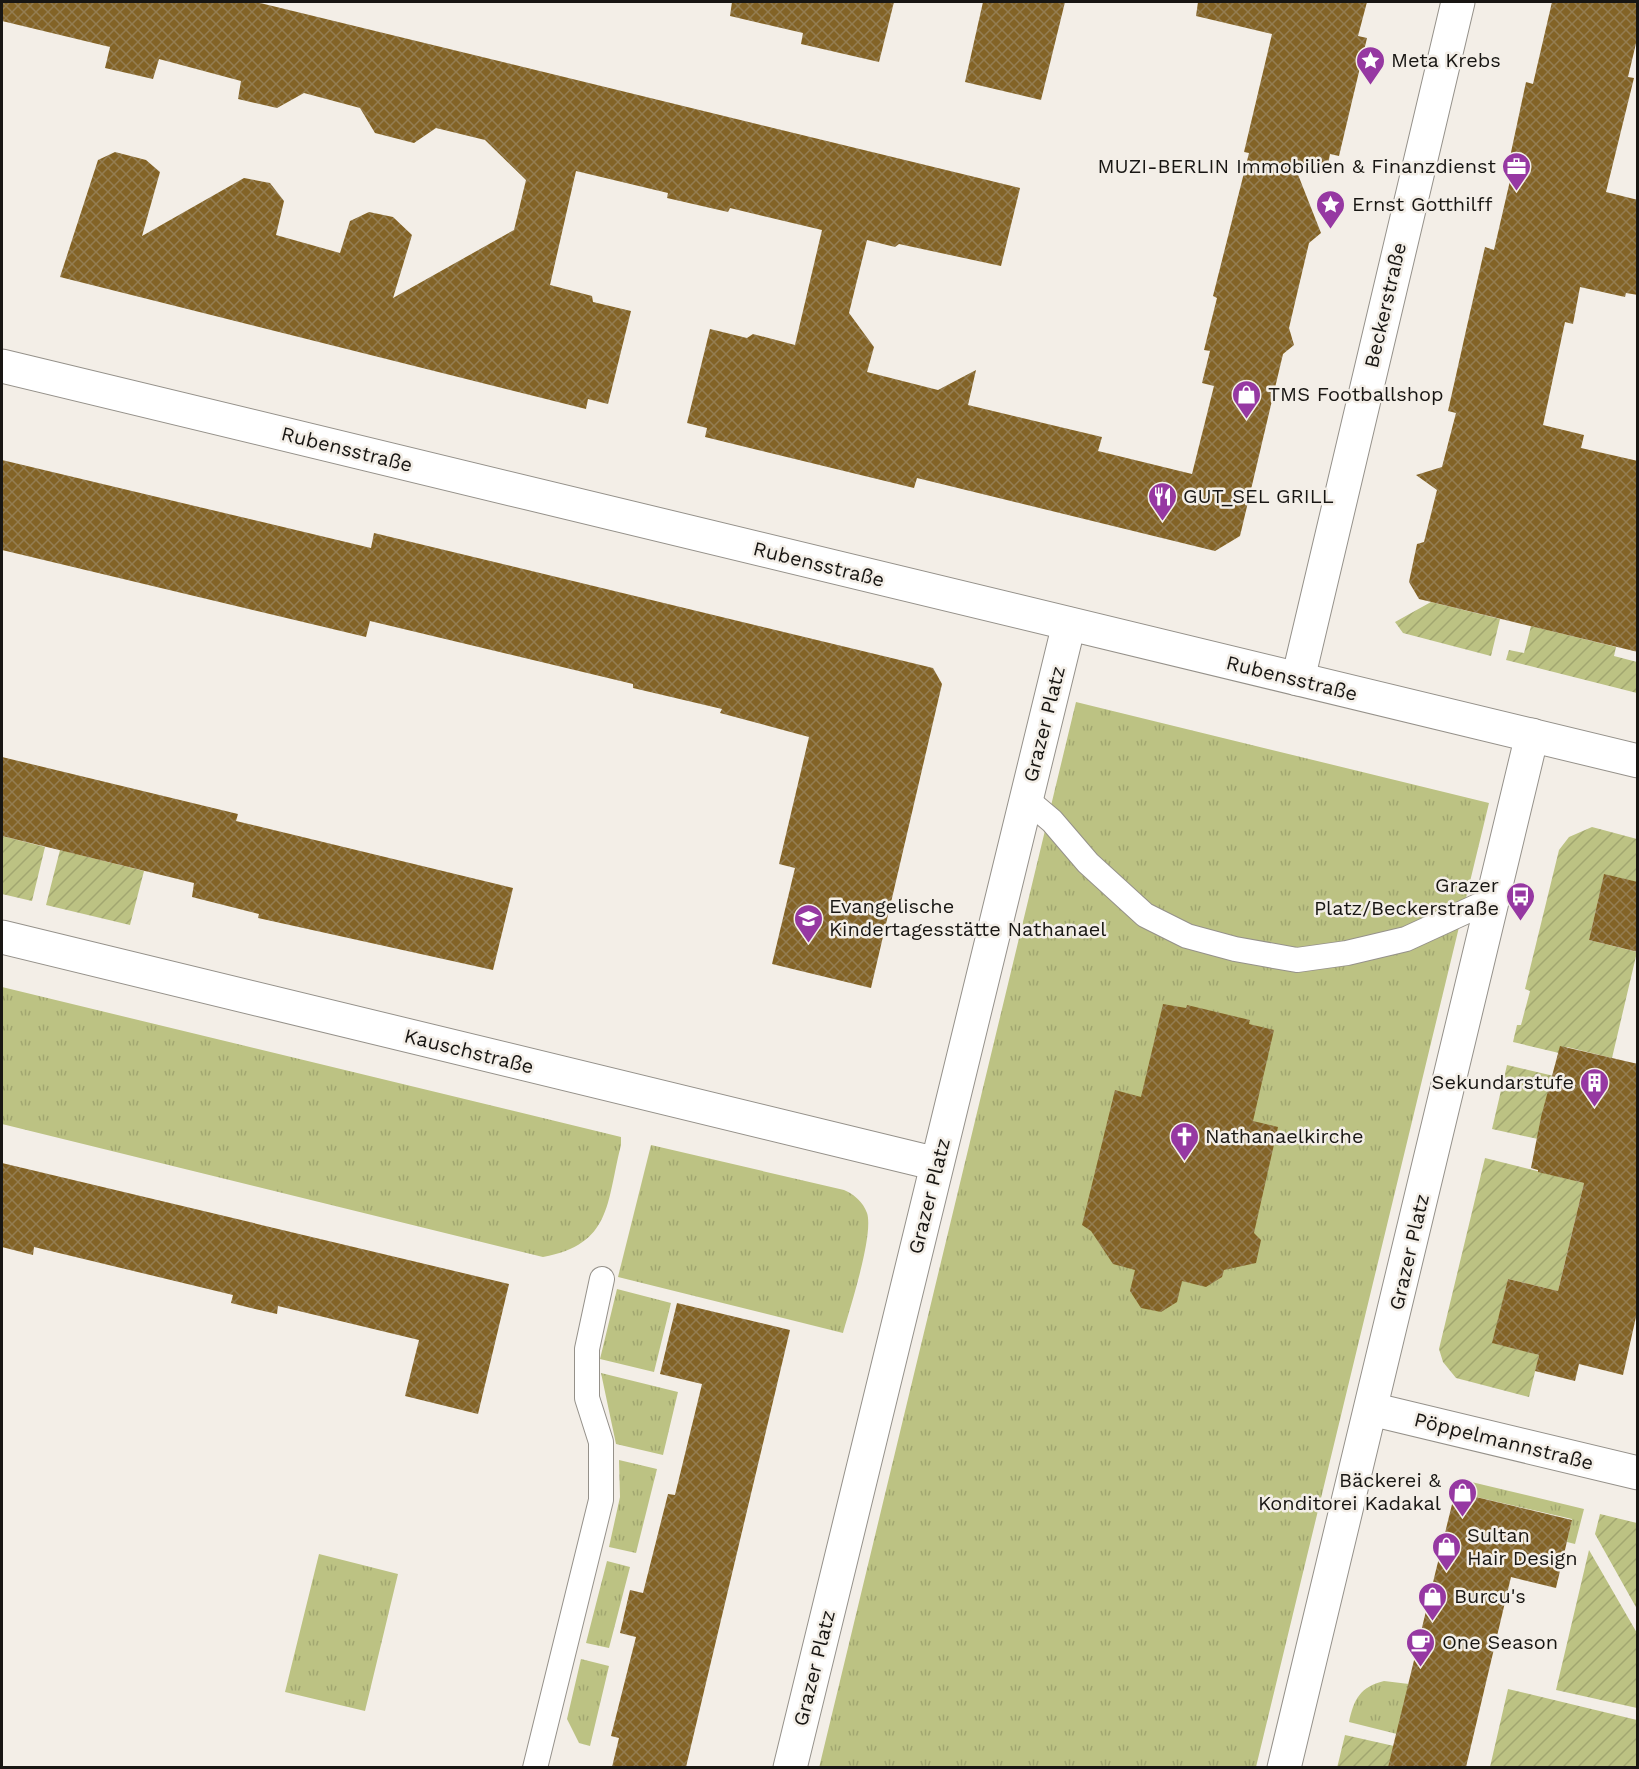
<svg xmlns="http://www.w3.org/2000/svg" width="1639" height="1769" font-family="'Work Sans',sans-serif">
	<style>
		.grass { fill: url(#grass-tufts) }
		.garden { fill: url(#garden-furrows) }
		.building { fill: url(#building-cross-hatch) }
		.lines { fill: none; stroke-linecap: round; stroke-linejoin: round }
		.lane-casing { stroke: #95918a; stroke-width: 26 }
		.street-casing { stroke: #95918a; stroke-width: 35 }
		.secondary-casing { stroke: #95918a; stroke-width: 35 }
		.lane { stroke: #fff; stroke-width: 24 }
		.street { stroke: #fff; stroke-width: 33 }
		.secondary { stroke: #fff; stroke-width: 33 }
		.labels { text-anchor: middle; stroke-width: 5; stroke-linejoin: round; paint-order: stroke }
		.poi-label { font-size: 20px; fill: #181613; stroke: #f3eee7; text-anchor: start }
		.street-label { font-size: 20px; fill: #181613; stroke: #f3eee7 }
	</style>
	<defs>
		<pattern id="grass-tufts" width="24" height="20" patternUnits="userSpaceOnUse" patternTransform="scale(1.5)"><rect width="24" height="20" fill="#bcc283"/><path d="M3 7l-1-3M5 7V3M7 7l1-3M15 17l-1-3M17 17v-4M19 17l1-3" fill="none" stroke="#a1a670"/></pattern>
		<pattern id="garden-furrows" width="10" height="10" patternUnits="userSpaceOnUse" patternTransform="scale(1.5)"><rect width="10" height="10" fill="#bcc283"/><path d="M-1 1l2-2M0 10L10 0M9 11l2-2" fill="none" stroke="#a1a670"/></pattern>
		<pattern id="building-cross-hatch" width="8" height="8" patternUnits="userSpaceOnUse" patternTransform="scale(1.5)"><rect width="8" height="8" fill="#836326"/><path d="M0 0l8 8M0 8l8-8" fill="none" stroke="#947d52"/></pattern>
	</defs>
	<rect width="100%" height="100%" fill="#f3eee7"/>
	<path class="grass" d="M 1076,702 L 1489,803 L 1256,1767 L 819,1768 Z
		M 2,987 L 621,1137 L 621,1145 C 606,1204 612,1244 543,1257 L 2,1124 Z
		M 651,1145 L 844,1190 C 854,1194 863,1202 867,1213 C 874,1234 850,1308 843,1333 L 618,1277 Z
		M 617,1289 L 671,1303 L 654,1372 L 600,1359 Z
		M 601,1373 L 678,1392 L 663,1455 L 616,1444 Z
		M 619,1460 L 657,1469 L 636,1553 L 609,1547 L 620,1497 Z
		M 1463,1480 L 1584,1509 L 1575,1544 L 1567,1542 L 1572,1519 L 1455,1492 Z
		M 319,1554 L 398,1574 L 365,1711 L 285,1692 Z
		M 607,1561 L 630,1567 L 609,1648 L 586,1643 Z
		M 581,1659 L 609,1666 L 590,1746 L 579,1743 L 567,1719 Z
		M 1384,1681 L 1409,1684 L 1397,1734 L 1349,1722 C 1354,1699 1360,1687 1384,1681 Z"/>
	<path class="garden" d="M 1431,602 L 1500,619 L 1491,656 L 1403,633 L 1395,622 Z
		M 1531,626 L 1616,647 L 1614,656 L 1637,662 L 1637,693 L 1506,660 L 1509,650 L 1524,653 Z
		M 1592,827 L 1637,839 L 1637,882 L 1604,875 L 1589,940 L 1637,952 L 1612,1058 L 1567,1047 L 1559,1053 L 1513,1042 L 1517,1025 L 1521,1025 L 1530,991 L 1525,989 L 1559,850 L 1569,837 Z
		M 2,836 L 45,847 L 32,901 L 2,894 Z
		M 60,850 L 144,871 L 130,925 L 46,905 Z
		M 1507,1065 L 1554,1076 L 1538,1139 L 1492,1129 Z
		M 1485,1158 L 1584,1183 L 1558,1291 L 1508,1279 L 1493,1343 L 1539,1355 L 1529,1397 L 1456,1378 L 1443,1362 L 1439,1349 Z
		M 1600,1514 L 1637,1523 L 1637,1609 L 1595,1534 Z
		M 1589,1550 L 1637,1633 L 1637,1708 L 1556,1690 Z
		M 1508,1689 L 1637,1720 L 1637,1767 L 1490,1767 Z
		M 1345,1735 L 1394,1746 L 1388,1767 L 1337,1768 Z"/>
	<path class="building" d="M 2,2 L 256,2 L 1020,188 L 1001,266 L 899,244 L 895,247 L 867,240 L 849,313 L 874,347 L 867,372 L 938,390 L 976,370 L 968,405 L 1102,437 L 1098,451 L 1192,474 L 1214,386 L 1202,383 L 1210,351 L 1204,350 L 1217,298 L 1213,296 L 1249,153 L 1244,152 L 1272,34 L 1196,16 L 1198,2 L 1367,2 L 1358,36 L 1367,38 L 1339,156 L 1330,154 L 1326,174 L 1295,167 L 1321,233 L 1309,243 L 1289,328 L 1294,345 L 1283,354 L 1240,536 L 1215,551 L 917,478 L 914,488 L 705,437 L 707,428 L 687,423 L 710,329 L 747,338 L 753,334 L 795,345 L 822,230 L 730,208 L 728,212 L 667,198 L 668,193 L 576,171 L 550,285 L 592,296 L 593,302 L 631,311 L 608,404 L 588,399 L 586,409 L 60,277 L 98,160 L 115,152 L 146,160 L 160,172 L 142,236 L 244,178 L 270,183 L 284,201 L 276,235 L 340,253 L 350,221 L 369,212 L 393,217 L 412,235 L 393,298 L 514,230 L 526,180 L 485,140 L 436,128 L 414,143 L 375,133 L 360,108 L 304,93 L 277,108 L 238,99 L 241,81 L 159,59 L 153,79 L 105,68 L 110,47 L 2,21 Z
		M 732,2 L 894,2 L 879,62 L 801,44 L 803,33 L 730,16 Z
		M 983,2 L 1065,2 L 1041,100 L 965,82 Z
		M 1552,2 L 1638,2 L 1638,35 L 1628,77 L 1634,78 L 1606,192 L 1638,200 L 1638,295 L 1626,293 L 1625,297 L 1580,287 L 1573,324 L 1565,322 L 1543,425 L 1584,435 L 1581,448 L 1638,461 L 1638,652 L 1419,599 L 1409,582 L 1417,544 L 1424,542 L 1437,490 L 1416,475 L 1442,467 L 1456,413 L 1448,411 L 1467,326 L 1485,247 L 1494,250 L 1512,172 L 1507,171 L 1526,82 L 1533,84 Z
		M 2,460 L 371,548 L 374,533 L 933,668 L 942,684 L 871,988 L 772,964 L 795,868 L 779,864 L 809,737 L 720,713 L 722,709 L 633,688 L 633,684 L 370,621 L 366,637 L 2,550 Z
		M 2,757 L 238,814 L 236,821 L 513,888 L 493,970 L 258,918 L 259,914 L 192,897 L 194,883 L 2,836 Z
		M 1604,874 L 1638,882 L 1638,952 L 1589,940 Z
		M 1163,1004 L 1186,1008 L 1187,1005 L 1250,1020 L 1249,1024 L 1274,1030 L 1253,1121 L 1278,1127 L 1254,1233 L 1261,1240 L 1256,1263 L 1224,1270 L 1222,1277 L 1206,1287 L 1182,1281 L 1177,1302 L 1161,1312 L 1141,1308 L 1130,1291 L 1135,1270 L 1113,1264 L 1091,1231 L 1082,1225 L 1115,1090 L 1141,1097 Z
		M 1560,1046 L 1638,1064 L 1638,1308 L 1623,1375 L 1579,1364 L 1575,1381 L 1535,1371 L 1539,1355 L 1492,1343 L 1508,1279 L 1558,1291 L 1584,1183 L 1538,1172 L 1538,1170 L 1531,1168 L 1541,1117 Z
		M 2,1163 L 509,1284 L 478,1414 L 405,1396 L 419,1340 L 278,1306 L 277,1314 L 255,1309 L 231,1303 L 233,1295 L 34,1247 L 33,1255 L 2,1247 Z
		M 677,1303 L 790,1330 L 686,1767 L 612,1767 L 619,1738 L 611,1736 L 636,1637 L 620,1633 L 630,1590 L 643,1593 L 668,1494 L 675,1495 L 702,1384 L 660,1374 Z
		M 1455,1492 L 1572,1520 L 1556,1588 L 1511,1577 L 1466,1767 L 1388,1767 Z"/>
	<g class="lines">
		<defs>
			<path id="lane" d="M 1026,799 L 1052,821 L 1088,863 L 1145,915 L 1187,936 L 1235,949 L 1297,960 L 1347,953 L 1406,939 L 1493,899
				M 535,1768 L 601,1500 L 601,1442 L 587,1398 L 587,1349 L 602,1279"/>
			<path id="street" d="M 1298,679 L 1458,2
				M 2,937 L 937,1164
				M 1371,1409 L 1638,1473
				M 790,1768 L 1069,624
				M 1284,1768 L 1532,735"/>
			<path id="secondary" d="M 2,366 L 1638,761"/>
		</defs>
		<use href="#lane" class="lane-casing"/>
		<use href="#street" class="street-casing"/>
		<use href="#secondary" class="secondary-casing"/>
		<use href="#lane" class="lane"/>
		<use href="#street" class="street"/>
		<use href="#secondary" class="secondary"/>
	</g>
	<defs>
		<symbol id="sight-pin" viewBox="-11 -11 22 30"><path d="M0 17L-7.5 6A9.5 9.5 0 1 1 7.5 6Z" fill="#9638a2" stroke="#f3eee7"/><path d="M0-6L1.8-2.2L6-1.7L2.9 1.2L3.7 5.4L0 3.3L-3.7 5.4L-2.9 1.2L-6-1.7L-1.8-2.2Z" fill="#fff"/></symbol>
		<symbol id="office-pin" viewBox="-11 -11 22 30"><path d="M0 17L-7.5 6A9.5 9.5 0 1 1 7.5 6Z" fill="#9638a2" stroke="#f3eee7"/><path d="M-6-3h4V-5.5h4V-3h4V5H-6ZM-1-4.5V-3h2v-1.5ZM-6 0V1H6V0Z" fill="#fff"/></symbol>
		<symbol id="shop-pin" viewBox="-11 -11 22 30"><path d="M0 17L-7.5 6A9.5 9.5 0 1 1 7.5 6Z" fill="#9638a2" stroke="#f3eee7"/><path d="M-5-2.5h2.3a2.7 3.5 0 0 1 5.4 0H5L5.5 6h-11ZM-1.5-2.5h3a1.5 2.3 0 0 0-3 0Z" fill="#fff"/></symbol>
		<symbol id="restaurant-pin" viewBox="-11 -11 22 30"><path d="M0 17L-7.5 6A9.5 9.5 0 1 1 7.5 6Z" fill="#9638a2" stroke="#f3eee7"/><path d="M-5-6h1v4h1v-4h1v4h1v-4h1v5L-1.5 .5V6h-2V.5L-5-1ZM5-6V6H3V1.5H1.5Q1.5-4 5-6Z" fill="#fff"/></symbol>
		<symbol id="bus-pin" viewBox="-11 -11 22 30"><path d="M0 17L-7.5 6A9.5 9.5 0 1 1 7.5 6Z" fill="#9638a2" stroke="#f3eee7"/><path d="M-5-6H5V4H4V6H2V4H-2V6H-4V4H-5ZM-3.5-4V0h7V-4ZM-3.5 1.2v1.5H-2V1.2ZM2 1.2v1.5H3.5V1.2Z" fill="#fff"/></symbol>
		<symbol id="school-pin" viewBox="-11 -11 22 30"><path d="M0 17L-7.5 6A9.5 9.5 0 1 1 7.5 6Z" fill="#9638a2" stroke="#f3eee7"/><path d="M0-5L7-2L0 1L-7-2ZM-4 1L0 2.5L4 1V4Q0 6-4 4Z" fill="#fff"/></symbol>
		<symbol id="building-pin" viewBox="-11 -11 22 30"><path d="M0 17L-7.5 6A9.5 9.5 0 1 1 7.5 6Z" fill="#9638a2" stroke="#f3eee7"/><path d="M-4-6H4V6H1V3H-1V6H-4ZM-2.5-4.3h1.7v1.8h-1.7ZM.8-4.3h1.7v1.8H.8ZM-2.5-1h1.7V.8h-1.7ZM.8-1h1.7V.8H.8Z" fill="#fff"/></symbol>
		<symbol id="church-pin" viewBox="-11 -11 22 30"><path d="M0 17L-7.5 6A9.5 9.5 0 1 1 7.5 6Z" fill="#9638a2" stroke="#f3eee7"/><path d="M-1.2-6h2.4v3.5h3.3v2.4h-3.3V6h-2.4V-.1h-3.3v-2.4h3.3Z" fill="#fff"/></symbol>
		<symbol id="cafe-pin" viewBox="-11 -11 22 30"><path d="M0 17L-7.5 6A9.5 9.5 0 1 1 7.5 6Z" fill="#9638a2" stroke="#f3eee7"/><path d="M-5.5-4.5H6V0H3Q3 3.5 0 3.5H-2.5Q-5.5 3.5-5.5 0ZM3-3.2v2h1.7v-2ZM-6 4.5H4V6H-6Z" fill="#fff"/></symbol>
	</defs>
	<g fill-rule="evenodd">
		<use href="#sight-pin" x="1354" y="44" width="33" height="45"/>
		<use href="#office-pin" x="1500" y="150" width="33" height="45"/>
		<use href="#sight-pin" x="1314" y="188" width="33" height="45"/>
		<use href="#shop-pin" x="1230" y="378" width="33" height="45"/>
		<use href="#restaurant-pin" x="1146" y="480" width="33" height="45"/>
		<use href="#bus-pin" x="1504" y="880" width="33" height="45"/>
		<use href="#school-pin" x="792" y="902" width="33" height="45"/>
		<use href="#building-pin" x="1578" y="1066" width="33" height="45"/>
		<use href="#church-pin" x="1168" y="1120" width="33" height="45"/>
		<use href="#shop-pin" x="1446" y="1476" width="33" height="45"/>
		<use href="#shop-pin" x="1430" y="1530" width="33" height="45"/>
		<use href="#shop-pin" x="1416" y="1580" width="33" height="45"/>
		<use href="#cafe-pin" x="1404" y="1626" width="33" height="45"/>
	</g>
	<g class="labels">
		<g class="poi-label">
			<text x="1391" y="67">Meta Krebs</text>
			<text x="1496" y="173" text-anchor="end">MUZI-BERLIN Immobilien &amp; Finanzdienst</text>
			<text x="1352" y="211">Ernst Gotthilff</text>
			<text x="1268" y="401">TMS Footballshop</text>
			<text x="1183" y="503">GUT_SEL GRILL</text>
			<text x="1499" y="892" text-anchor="end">Grazer<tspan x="1499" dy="23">Platz/Beckerstraße</tspan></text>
			<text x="829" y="913">Evangelische<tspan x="829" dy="23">Kindertagesstätte Nathanael</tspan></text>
			<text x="1574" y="1089" text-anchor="end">Sekundarstufe</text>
			<text x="1205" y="1143">Nathanaelkirche</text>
			<text x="1441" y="1487" text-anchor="end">Bäckerei &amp;<tspan x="1441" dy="23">Konditorei Kadakal</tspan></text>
			<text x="1467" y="1542">Sultan<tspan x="1467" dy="23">Hair Design</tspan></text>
			<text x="1454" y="1603">Burcu's</text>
			<text x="1442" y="1649">One Season</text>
		</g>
		<g class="street-label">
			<text transform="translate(1385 305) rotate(-77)" y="7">Beckerstraße</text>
			<text transform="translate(347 449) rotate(14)" y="7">Rubensstraße</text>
			<text transform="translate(819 564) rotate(14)" y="7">Rubensstraße</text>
			<text transform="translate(1292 678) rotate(14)" y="7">Rubensstraße</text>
			<text transform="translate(1044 724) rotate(-76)" y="7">Grazer Platz</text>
			<text transform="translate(469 1051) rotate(14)" y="7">Kauschstraße</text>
			<text transform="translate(929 1196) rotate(-76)" y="7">Grazer Platz</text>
			<text transform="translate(1409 1252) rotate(-77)" y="7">Grazer Platz</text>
			<text transform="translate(1504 1441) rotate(14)" y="7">Pöppelmannstraße</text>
			<text transform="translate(814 1668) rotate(-76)" y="7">Grazer Platz</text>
		</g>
	</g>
	<rect width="1639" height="1769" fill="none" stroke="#181613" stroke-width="6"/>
</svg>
